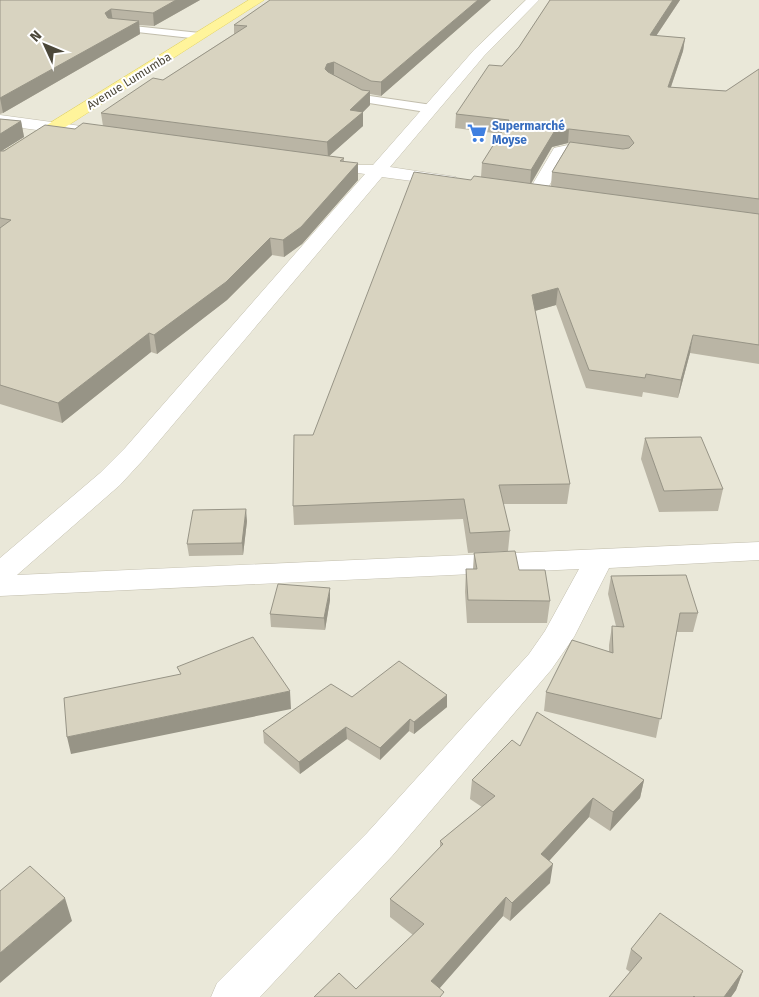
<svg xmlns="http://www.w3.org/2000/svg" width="759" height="997" font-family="'Fira Sans',sans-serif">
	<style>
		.residential { fill: #eae8d9 }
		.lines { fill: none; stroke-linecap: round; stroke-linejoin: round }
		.lane-casing { stroke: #c2bead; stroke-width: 2 }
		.street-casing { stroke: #c2bead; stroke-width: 1 }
		.primary-casing { stroke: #e6d769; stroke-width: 1 }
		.lane { fill: #fff; fill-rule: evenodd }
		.street { fill: #fff; fill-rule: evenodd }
		.primary { fill: #fff49b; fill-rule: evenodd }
		.wall { fill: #bab5a5; fill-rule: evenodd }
		.shaded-wall { fill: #979486 }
		.building { fill: #d8d3c0; stroke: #979486 }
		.labels { text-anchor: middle; stroke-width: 4; stroke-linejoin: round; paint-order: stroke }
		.far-street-label { font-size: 12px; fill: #4b4739; stroke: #fff }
		.far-shop-label { font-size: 12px; font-weight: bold; fill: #366cbe; stroke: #fff; text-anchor: start }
	</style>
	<rect width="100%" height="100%" fill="#f6f4eb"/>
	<path class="residential" d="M 0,0 L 759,0 L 759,997 L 0,997 Z"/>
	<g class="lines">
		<defs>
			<path id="lane" d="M 114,24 L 200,33 L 206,36 L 200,39 L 110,29 L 109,27 Z
				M 342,82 L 370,96 L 432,105 L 438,109 L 432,113 L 363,102 L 338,89 L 336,86 Z"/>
			<path id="street" d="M 526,0 L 539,0 L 484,56 L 390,167 L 456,177 L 459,181 L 456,185 L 450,186 L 382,177 L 143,460 L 120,485 L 17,575 L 759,542 L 759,560 L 609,568 L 574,637 L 551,670 L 393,855 L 260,997 L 211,997 L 217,983 L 367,833 L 529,654 L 545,631 L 579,569 L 0,596 L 0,558 L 100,473 L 125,448 L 365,174 L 358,173 L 355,169 L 358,165 L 373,165 L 474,50 Z
				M 0,115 L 81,126 L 87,128 L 89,131 L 87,134 L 81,136 L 0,125 Z
				M 568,145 L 607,151 L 610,155 L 607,159 L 601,160 L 567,155 L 543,196 L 537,197 L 531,196 L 528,192 L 554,148 Z"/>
			<path id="primary" d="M 249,0 L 264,0 L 6,165 L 0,166 L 0,154 Z"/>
		</defs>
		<use href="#lane" class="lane-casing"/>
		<use href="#street" class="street-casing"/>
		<use href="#primary" class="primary-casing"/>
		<use href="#lane" class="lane"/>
		<use href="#street" class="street"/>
		<use href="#primary" class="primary"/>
	</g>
	<path class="wall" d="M 0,0 L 200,0 L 154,26 L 139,25 L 140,34 L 3,113 L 0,114 Z
		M 270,0 L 491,0 L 381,96 L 370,94 L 370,105 L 363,112 L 363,126 L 329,156 L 344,158 L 344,162 L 358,180 L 302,244 L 284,257 L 272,255 L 227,300 L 157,354 L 151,352 L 62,423 L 0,404 L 0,119 L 21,121 L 24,137 L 1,151 L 75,129 L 103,126 L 101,113 L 163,80 L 234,34 L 234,25 Z
		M 550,0 L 680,0 L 656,36 L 685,38 L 683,51 L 671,87 L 726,91 L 759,69 L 759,364 L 690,353 L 678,398 L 643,392 L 642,397 L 586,388 L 556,305 L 535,311 L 570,484 L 567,504 L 503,504 L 510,531 L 508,551 L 468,553 L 463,519 L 294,525 L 293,506 L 313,435 L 471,180 L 481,177 L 482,163 L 501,134 L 455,128 L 456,114 L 502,66 L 519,47 ZM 568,143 L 569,143 L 552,172 L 551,186 L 531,184 L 552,147 Z
		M 645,438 L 723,489 L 718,511 L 659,512 L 641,459 Z
		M 247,521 L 243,555 L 189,556 L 187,544 Z
		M 474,553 L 519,570 L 550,601 L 547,623 L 467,623 L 465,592 L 466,569 L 473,569 Z
		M 611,576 L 698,613 L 693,632 L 677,632 L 656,738 L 544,711 L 546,692 L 609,652 L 609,645 L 612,626 L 616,626 L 608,594 Z
		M 330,600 L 325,630 L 271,627 L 270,614 Z
		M 447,695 L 447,707 L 414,734 L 409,731 L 380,760 L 347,739 L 300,774 L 264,743 L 263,731 L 352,697 Z
		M 520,746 L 644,780 L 640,798 L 610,831 L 589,817 L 549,861 L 550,883 L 510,921 L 503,916 L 439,988 L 356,989 L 413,935 L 390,917 L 390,899 L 440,848 L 440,841 L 482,807 L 470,799 L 472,780 Z
		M 631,949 L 743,971 L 736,990 L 731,997 L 609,997 L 630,972 L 626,969 Z"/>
	<path class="shaded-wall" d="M 176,0 L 200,0 L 154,26 L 153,13 Z
		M 478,0 L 491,0 L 381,96 L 381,82 Z
		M 673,0 L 680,0 L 648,48 L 650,35 Z
		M 111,9 L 113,22 L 107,26 L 105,13 Z
		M 139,21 L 140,34 L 3,113 L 0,98 Z
		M 685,38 L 683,51 L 666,101 L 668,87 Z
		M 334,62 L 334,75 L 327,77 L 325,69 L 327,64 Z
		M 370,91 L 370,105 L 363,112 L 363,126 L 328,157 L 327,142 L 350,110 Z
		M 21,121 L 24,137 L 0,152 L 0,134 Z
		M 569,129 L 568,143 L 552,147 L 530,185 L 531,170 L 554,132 Z
		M 358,163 L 358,180 L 302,244 L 284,257 L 283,240 Z
		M 270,238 L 272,255 L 227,300 L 157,354 L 154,335 Z
		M 558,288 L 556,305 L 531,312 L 532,295 Z
		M 149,333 L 151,352 L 62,423 L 58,403 Z
		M 693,335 L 690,353 L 678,398 L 681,380 Z
		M 246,509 L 247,521 L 243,555 L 242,543 Z
		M 330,588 L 330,600 L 325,630 L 324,618 Z
		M 290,691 L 291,709 L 71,754 L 67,737 Z
		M 447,695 L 447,707 L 414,734 L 414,722 Z
		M 410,719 L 409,731 L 380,760 L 380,748 Z
		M 346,727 L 347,739 L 300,774 L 299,762 Z
		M 644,780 L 640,798 L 610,831 L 613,812 Z
		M 593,798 L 589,817 L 538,873 L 541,854 Z
		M 553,864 L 550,883 L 510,921 L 512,903 Z
		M 506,897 L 503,916 L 432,997 L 431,981 Z
		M 65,898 L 72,921 L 0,983 L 0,953 Z
		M 743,971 L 736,990 L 731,997 L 724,997 Z"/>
	<path class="building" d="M 0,0 L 176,0 L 153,13 L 111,9 L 105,13 L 108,18 L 139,21 L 0,98 Z
		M 270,0 L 478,0 L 381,82 L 371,81 L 334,62 L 327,64 L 325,69 L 328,72 L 362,90 L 370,91 L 350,110 L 363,112 L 327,142 L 101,113 L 153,78 L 163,80 L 247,26 L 234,25 Z
		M 550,0 L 673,0 L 650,35 L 685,38 L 668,87 L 726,91 L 759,69 L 759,199 L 552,172 L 570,142 L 623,149 L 629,148 L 634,143 L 629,136 L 569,129 L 554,132 L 531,170 L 482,163 L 509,120 L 456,114 L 489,65 L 502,66 L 519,47 Z
		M 0,119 L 21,121 L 0,134 Z
		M 83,123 L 344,158 L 340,161 L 358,163 L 301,227 L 283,240 L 270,238 L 226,282 L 154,335 L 149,333 L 58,403 L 0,385 L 0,228 L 11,220 L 0,218 L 0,151 L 4,151 L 45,125 L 75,129 Z
		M 414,172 L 471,180 L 474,176 L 759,214 L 759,345 L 693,335 L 681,380 L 646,374 L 645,378 L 589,370 L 558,288 L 532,295 L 570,484 L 499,485 L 510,531 L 470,533 L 464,499 L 293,506 L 294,435 L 313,435 Z
		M 701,437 L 723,489 L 664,491 L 645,438 Z
		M 246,509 L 242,543 L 187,544 L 193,510 Z
		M 515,551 L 519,570 L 545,570 L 550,601 L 468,600 L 466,569 L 477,569 L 474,553 Z
		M 686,575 L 698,613 L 680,613 L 661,719 L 546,692 L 572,640 L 613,653 L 612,626 L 624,627 L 611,576 Z
		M 278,584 L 330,588 L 324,618 L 270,614 Z
		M 253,637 L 290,691 L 67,737 L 64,698 L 181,674 L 177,667 Z
		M 399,661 L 447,695 L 414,722 L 410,719 L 380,748 L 346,727 L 299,762 L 263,731 L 331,684 L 352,697 Z
		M 537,712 L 644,780 L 613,812 L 593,798 L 541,854 L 553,864 L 512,903 L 506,897 L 431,981 L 444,992 L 440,997 L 314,997 L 339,973 L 356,989 L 424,924 L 390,899 L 443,844 L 440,841 L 495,796 L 472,780 L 512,740 L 520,746 Z
		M 30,866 L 65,898 L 0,953 L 0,891 Z
		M 660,913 L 743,971 L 724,997 L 695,997 L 694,996 L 693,997 L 609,997 L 642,958 L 631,949 Z"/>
	<defs>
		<symbol id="supermarket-bare" viewBox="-9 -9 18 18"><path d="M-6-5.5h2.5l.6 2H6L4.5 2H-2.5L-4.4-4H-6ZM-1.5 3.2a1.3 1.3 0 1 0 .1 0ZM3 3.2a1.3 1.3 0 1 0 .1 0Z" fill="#3f7fe0" stroke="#fff" stroke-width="2.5" paint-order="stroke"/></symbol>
	</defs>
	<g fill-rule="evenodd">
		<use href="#supermarket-bare" x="463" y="119" width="28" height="28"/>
	</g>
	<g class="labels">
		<g class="far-street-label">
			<text transform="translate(129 81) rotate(-32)" y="4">Avenue Lumumba</text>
		</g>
		<g class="far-shop-label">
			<text x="492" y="130">Supermarché<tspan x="492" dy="14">Moyse</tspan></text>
		</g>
	</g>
	<g transform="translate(45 45) rotate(314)" stroke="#ffffff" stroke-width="4" paint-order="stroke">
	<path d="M0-4L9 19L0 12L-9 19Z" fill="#4b4739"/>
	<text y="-8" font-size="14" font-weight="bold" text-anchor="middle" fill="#4b4739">N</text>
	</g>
</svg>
